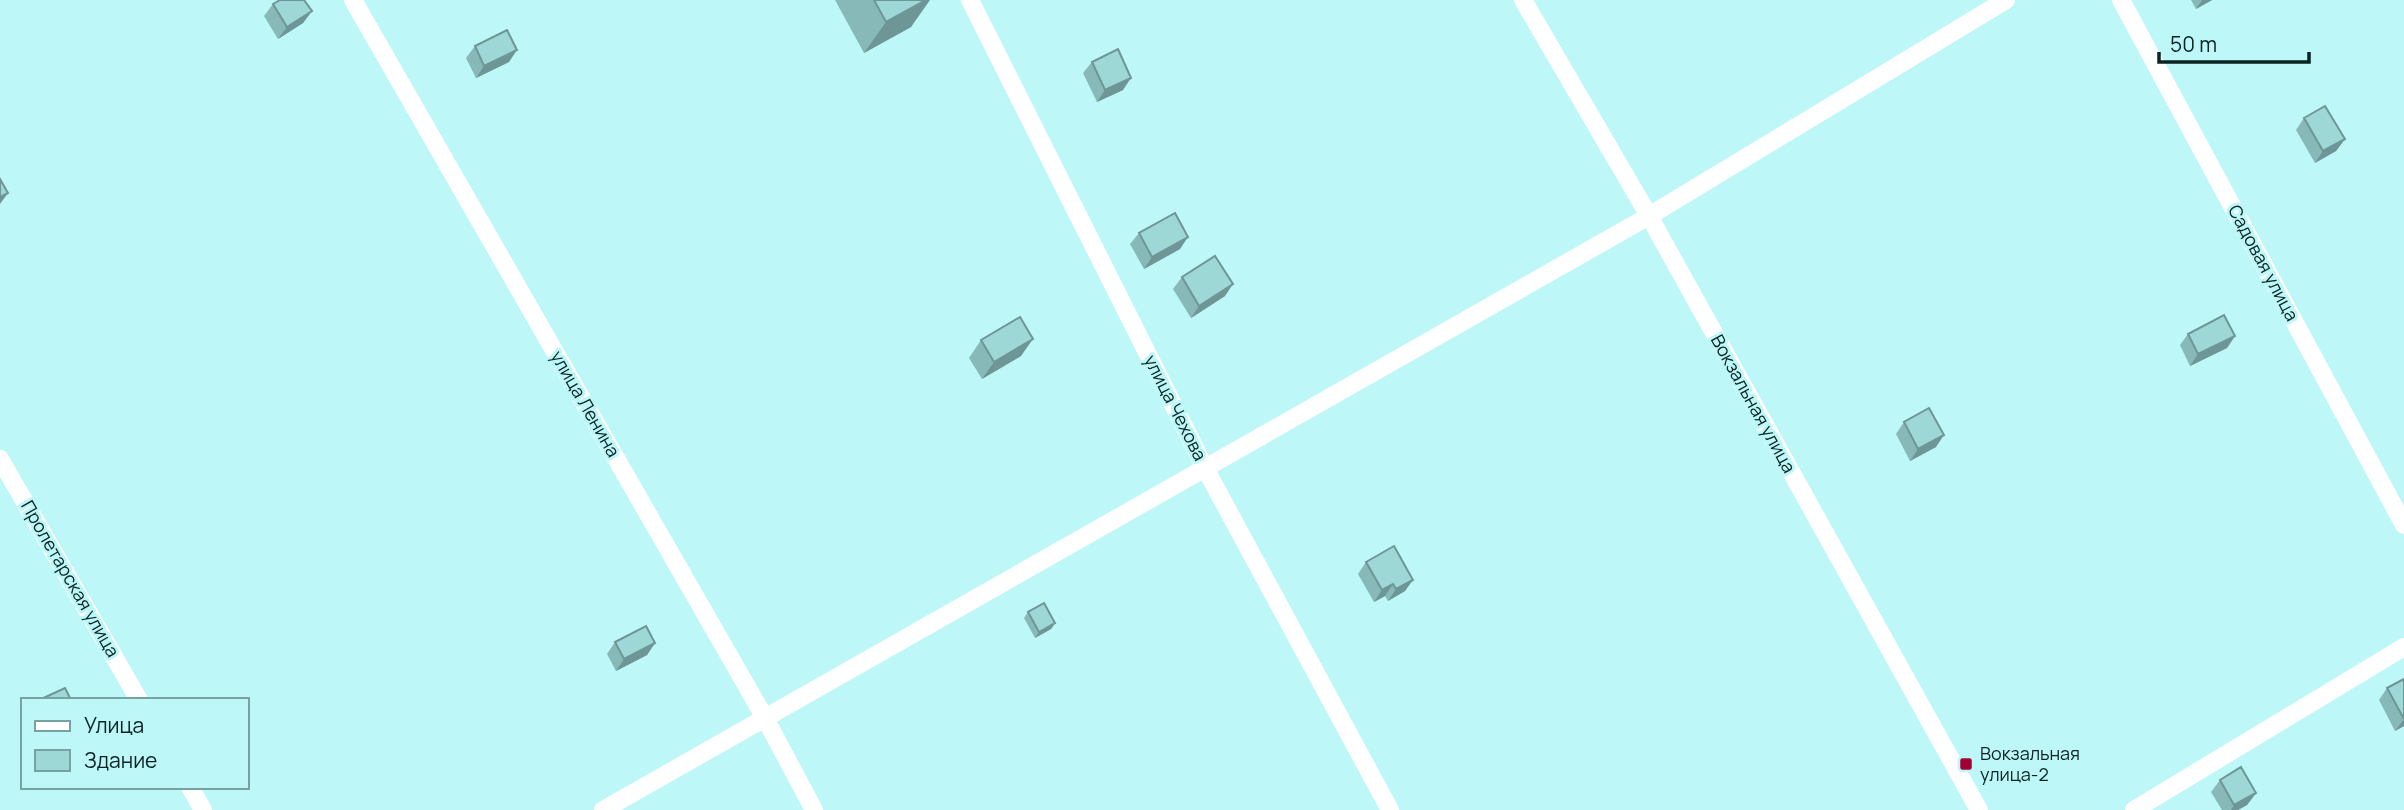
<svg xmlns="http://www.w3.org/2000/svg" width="2404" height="810" font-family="Manrope,sans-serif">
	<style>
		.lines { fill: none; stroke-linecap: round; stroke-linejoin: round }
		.minor { stroke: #fff; stroke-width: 18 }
		.wall { fill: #87b9b8 }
		.shaded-wall { fill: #6e9696 }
		.building { fill: #9dd7d6; stroke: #6e9696; stroke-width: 2 }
		.poi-dot { fill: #a10032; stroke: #bdf7f7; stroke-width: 2.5 }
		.labels { text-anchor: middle; stroke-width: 6; stroke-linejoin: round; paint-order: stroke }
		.street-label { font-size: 18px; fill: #0b2323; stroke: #bdf7f7 }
		.poi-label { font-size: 18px; fill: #0b2323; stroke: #bdf7f7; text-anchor: start }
	</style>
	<rect width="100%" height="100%" fill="#bdf7f7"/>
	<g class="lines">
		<path class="minor" d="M 353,0 L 765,718 L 814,810
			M 970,0 L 1205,468 L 1390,810
			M 1523,0 L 1649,216 L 1979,810
			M 2121,0 L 2404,525
			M 0,459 L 139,700
			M 190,787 L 203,810
			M 603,810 L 1649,216 L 2006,0
			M 2134,810 L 2404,647"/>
	</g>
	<path class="wall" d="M 835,0 L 926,0 L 911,27 L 864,53 Z
		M 2191,0 L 2212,0 L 2196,9 Z
		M 273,4 L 312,11 L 303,23 L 278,39 L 264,16 Z
		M 475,46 L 509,62 L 476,78 L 466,58 Z
		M 1092,62 L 1123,90 L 1097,102 L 1083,73 Z
		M 2304,118 L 2345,139 L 2336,151 L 2315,163 L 2296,130 Z
		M 1139,233 L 1180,249 L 1144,269 L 1130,244 Z
		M 1182,277 L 1225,296 L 1191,318 L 1173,289 Z
		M 2188,334 L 2235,336 L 2227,348 L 2190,366 L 2180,345 Z
		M 981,340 L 1021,356 L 982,379 L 969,358 Z
		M 1904,422 L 1936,447 L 1910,461 L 1896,434 Z
		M 1366,562 L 1405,591 L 1388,601 L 1385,596 L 1374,602 L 1358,574 Z
		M 1028,612 L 1055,623 L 1051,629 L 1035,638 L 1024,618 Z
		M 615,642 L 655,643 L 647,655 L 616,671 L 607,654 Z
		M 2404,679 L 2404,726 L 2395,731 L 2379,700 L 2387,688 Z
		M 2220,780 L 2256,793 L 2247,805 L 2238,810 L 2222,810 L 2211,792 Z"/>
	<path class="shaded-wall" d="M 926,0 L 930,0 L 911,27 L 864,53 L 886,22 Z
		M 2202,0 L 2212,0 L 2196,9 Z
		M 312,11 L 303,23 L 278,39 L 287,27 Z
		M 517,50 L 509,62 L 476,78 L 484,66 Z
		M 1131,78 L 1123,90 L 1097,102 L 1105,90 Z
		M 2345,139 L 2336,151 L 2315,163 L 2323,151 Z
		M 8,193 L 0,204 L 0,197 Z
		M 1188,237 L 1180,249 L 1144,269 L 1152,257 Z
		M 1233,284 L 1225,296 L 1191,318 L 1199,306 Z
		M 2235,336 L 2227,348 L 2190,366 L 2198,354 Z
		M 1033,339 L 1021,356 L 982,379 L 994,362 Z
		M 1944,435 L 1936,447 L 1910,461 L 1918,449 Z
		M 1413,580 L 1405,591 L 1388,601 L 1396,589 Z
		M 1393,584 L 1385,596 L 1374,602 L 1382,590 Z
		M 1055,623 L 1051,629 L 1035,638 L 1039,632 Z
		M 655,643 L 647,655 L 616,671 L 624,659 Z
		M 2404,719 L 2404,726 L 2395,731 Z
		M 2256,793 L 2247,805 L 2238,810 L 2231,810 L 2234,805 Z"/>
	<path class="building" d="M 280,0 L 304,0 L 312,11 L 287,27 L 273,4 Z
		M 874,0 L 926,0 L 886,22 Z
		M 507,30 L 517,50 L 484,66 L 475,46 Z
		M 1118,49 L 1131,78 L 1105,90 L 1092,62 Z
		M 2325,106 L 2345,139 L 2323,151 L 2304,118 Z
		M 0,179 L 8,193 L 0,197 Z
		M 1175,213 L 1188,237 L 1152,257 L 1139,233 Z
		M 1215,256 L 1233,284 L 1199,306 L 1182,277 Z
		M 2224,315 L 2235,336 L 2198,354 L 2188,334 Z
		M 1020,317 L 1033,339 L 994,362 L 981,340 Z
		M 1929,408 L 1944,435 L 1918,449 L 1904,422 Z
		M 1394,546 L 1413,580 L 1396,589 L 1393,584 L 1382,590 L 1366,562 Z
		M 1044,603 L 1055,623 L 1039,632 L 1028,612 Z
		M 646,626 L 655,643 L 624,659 L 615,642 Z
		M 2404,679 L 2404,719 L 2387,688 Z
		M 65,688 L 71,700 L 39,700 Z
		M 2241,767 L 2256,793 L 2234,805 L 2220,780 Z"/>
	<rect class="poi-dot" x="1959" y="757" width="14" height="14" rx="3.5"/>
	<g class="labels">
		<g class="street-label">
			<text transform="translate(2263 263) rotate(62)" y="6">Садовая улица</text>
			<text transform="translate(585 404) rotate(60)" y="6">улица Ленина</text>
			<text transform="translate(1753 404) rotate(61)" y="6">Вокзальная улица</text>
			<text transform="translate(1175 408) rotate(63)" y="6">улица Чехова</text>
			<text transform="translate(70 579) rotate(60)" y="6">Пролетарская улица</text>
		</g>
		<g class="poi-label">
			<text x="1980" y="760">Вокзальная<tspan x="1980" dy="21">улица-2</tspan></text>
		</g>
	</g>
	<rect x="21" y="698" width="228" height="91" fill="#bdf7f7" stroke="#76a2a2" stroke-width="2"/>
	<rect x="35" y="721" width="35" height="10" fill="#ffffff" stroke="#76a2a2" stroke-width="2"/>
	<text x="84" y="733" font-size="21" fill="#0b2323">Улица</text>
	<rect x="35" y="750" width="35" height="21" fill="#9dd7d6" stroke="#76a2a2" stroke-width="2"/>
	<text x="84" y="768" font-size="21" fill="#0b2323">Здание</text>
	<path d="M2159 52v10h150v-10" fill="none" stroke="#0b2323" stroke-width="3.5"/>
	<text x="2170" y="52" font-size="21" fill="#0b2323" stroke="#bdf7f7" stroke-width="5" paint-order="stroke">50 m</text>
</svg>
